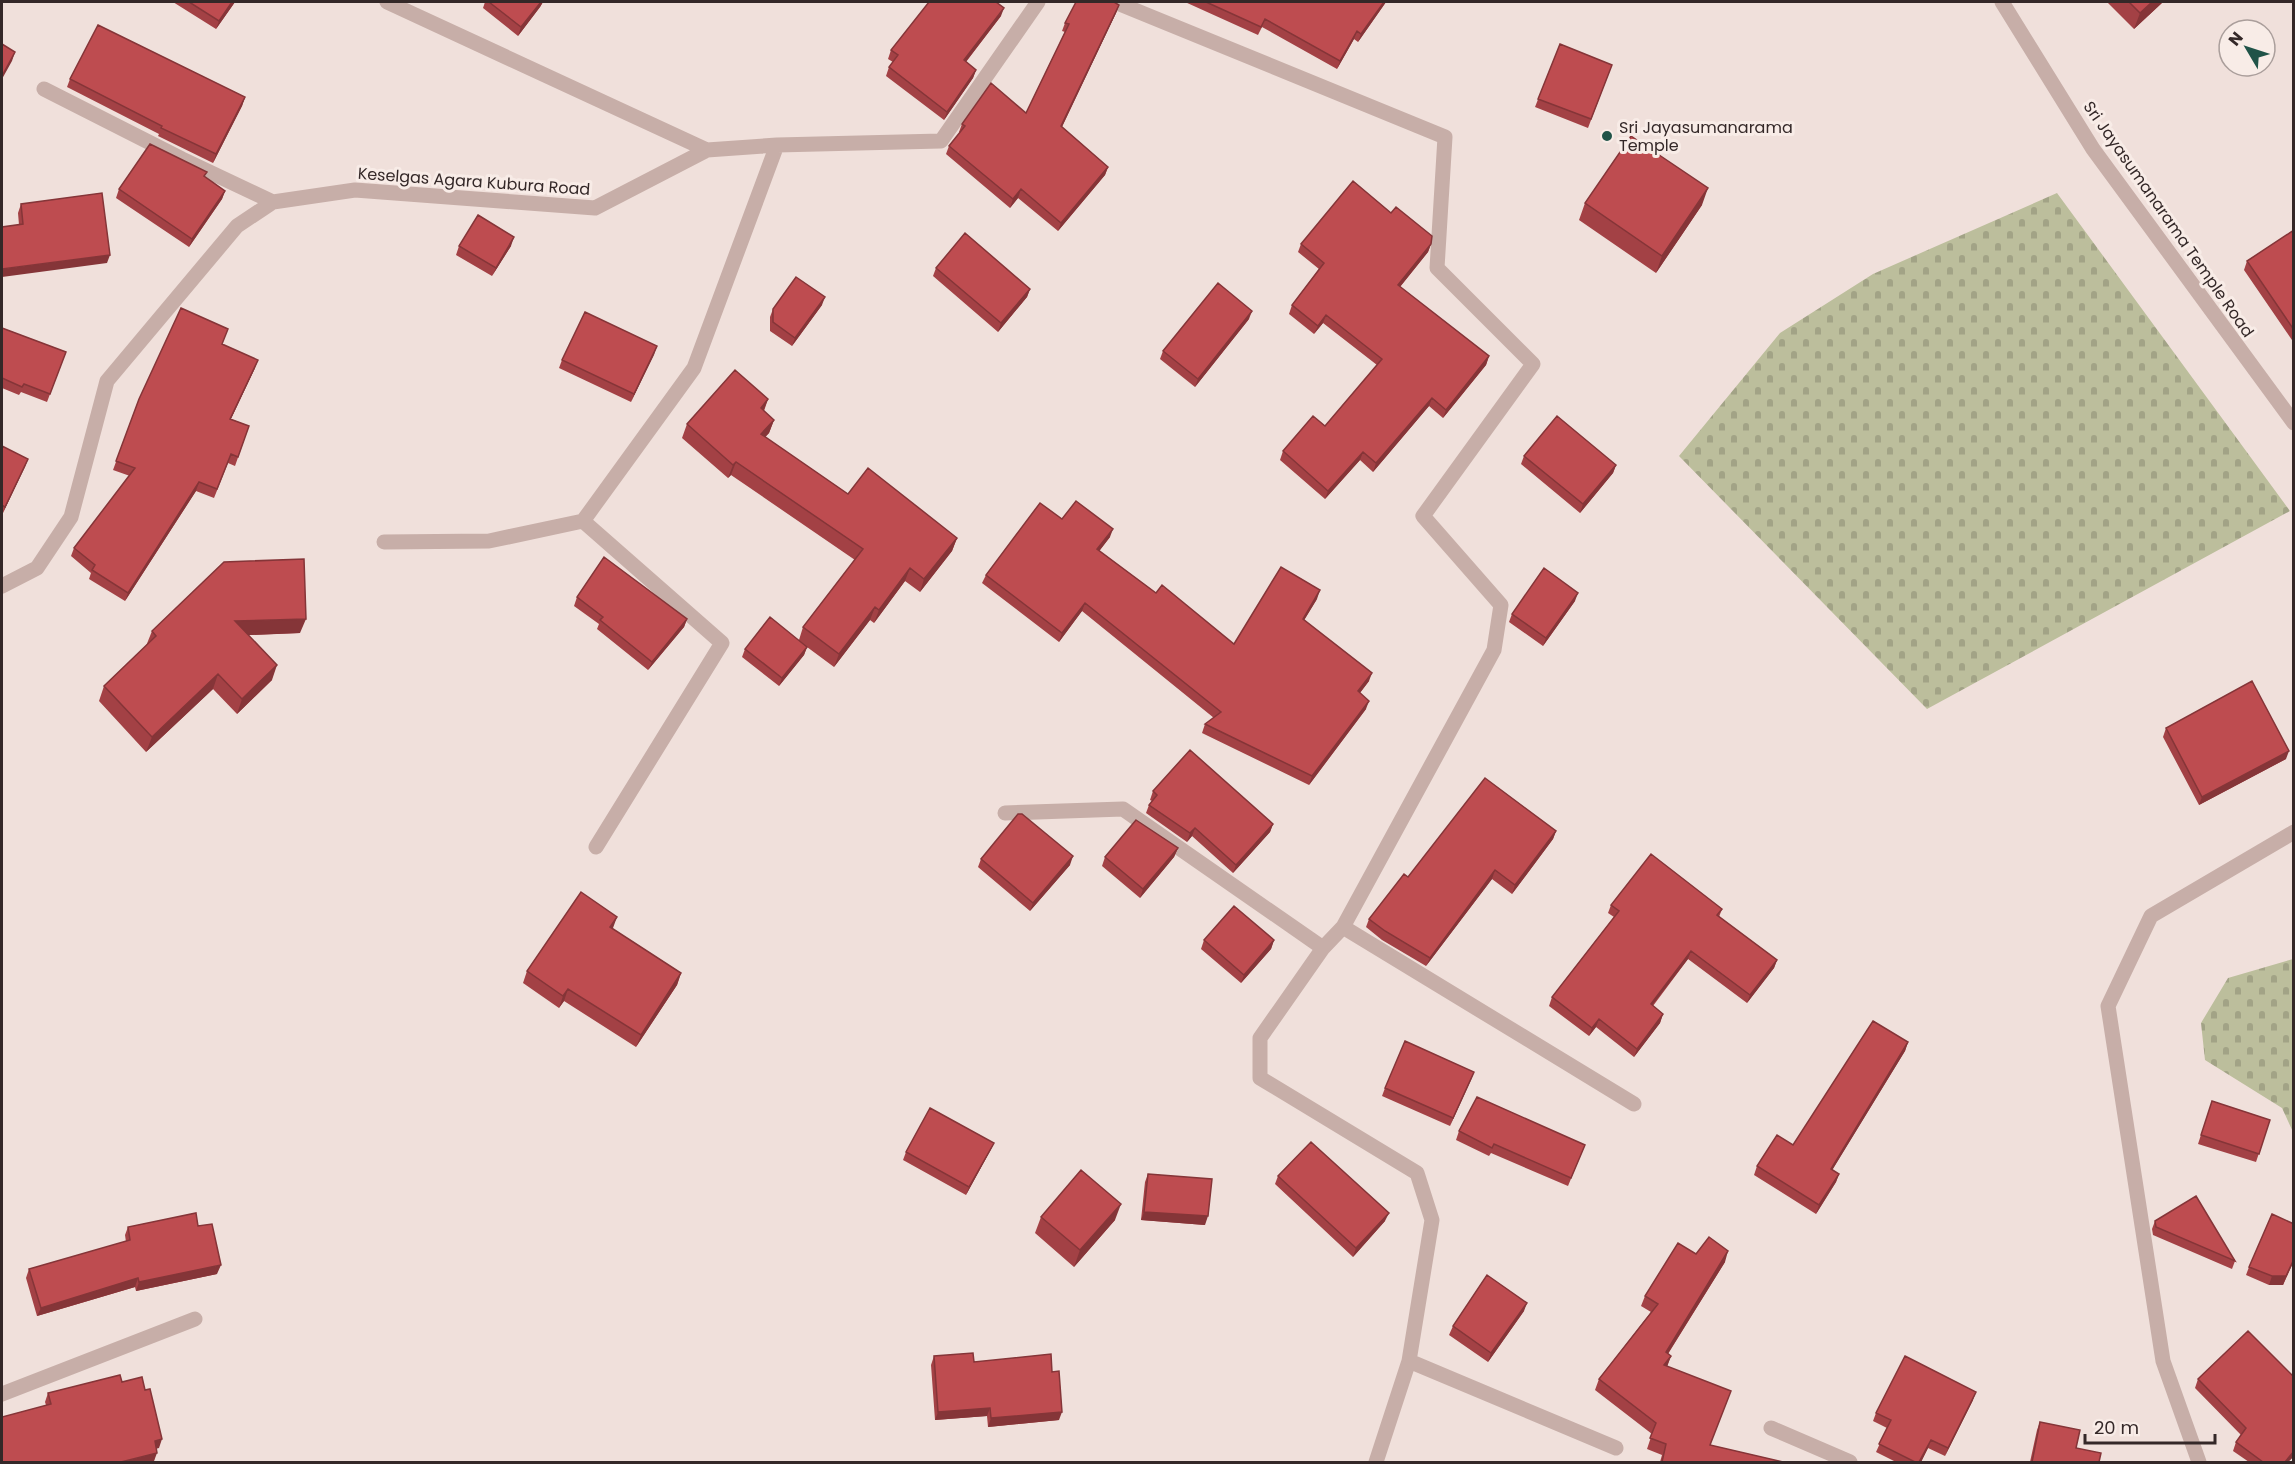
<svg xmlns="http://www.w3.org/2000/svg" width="2295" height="1464" font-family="Poppins,sans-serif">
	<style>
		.cemetery { fill: url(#cemetery-stones) }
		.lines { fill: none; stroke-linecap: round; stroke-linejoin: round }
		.minor { stroke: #c7aea8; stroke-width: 15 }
		.wall { fill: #a34145 }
		.shaded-wall { fill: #853538 }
		.building { fill: #be4c50; stroke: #853538; stroke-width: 1.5 }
		.poi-dot { fill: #205348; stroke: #f8ece7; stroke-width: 2 }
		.labels { text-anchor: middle; stroke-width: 6; stroke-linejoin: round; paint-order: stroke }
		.poi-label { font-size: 16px; fill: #342828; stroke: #f8ece7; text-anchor: start }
		.street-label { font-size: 16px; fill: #342828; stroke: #f8ece7 }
	</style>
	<defs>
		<pattern id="cemetery-stones" width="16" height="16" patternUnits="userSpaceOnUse" patternTransform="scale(1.5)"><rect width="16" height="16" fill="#bcbe9c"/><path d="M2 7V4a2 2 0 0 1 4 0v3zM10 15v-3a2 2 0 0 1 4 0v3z" fill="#a2a386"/></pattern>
	</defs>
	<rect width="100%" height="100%" fill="#f0e0db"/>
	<path class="cemetery" d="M 2057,193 L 2290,511 L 1927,709 L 1679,456 L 1780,333 L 1873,274 Z
		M 2293,959 L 2294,959 L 2293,1132 L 2282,1108 L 2205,1060 L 2201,1023 L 2228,978 Z"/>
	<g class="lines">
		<path class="minor" d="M 387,2 L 707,150
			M 1115,2 L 1445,137 L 1437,268 L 1533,364 L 1423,516 L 1501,605 L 1494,650 L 1343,927 L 1323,948 L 1260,1038 L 1260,1078 L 1417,1173 L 1432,1220 L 1409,1361 L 1616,1448
			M 2002,2 L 2093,149 L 2294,423
			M 44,89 L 182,159 L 273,202
			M 583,521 L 722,643 L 596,847
			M 384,542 L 489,541 L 583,521 L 694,368 L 777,145
			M 2,586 L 37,568 L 71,517 L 107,381 L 237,226 L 273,202 L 355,190 L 595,208 L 707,150 L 777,145 L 941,141 L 1038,2
			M 1005,813 L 1123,809 L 1323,948
			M 1343,927 L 1634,1104
			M 2,1394 L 195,1319
			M 1771,1428 L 1850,1462
			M 1376,1462 L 1409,1361
			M 2199,1462 L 2163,1361 L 2108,1006 L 2151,916 L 2294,832"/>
	</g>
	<path class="wall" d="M 173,2 L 235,2 L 216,29 Z
		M 485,2 L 543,2 L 540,7 L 518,36 L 483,8 Z
		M 1185,2 L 1386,2 L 1358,42 L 1354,39 L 1337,69 L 1262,27 L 1258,35 Z
		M 2109,2 L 2163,2 L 2134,29 L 2108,3 Z
		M 1119,5 L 1116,13 L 1062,127 L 1108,167 L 1105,175 L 1058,231 L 1018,198 L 1010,208 L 946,154 L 949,146 L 960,133 L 959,132 L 962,124 L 1026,113 L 1065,32 L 1062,31 L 1065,23 Z
		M 1001,16 L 966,62 L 976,70 L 973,78 L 944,120 L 886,76 L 889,67 L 893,62 L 888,59 L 891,50 Z
		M 1560,44 L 1612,65 L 1588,128 L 1535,107 Z
		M 70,79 L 245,97 L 242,106 L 213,163 L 158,136 L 159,134 L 67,87 Z
		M 205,177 L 225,191 L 222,199 L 189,247 L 116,198 L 119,189 Z
		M 1585,203 L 1702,205 L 1656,273 L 1579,220 Z
		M 21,204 L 107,263 L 19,225 L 18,213 Z
		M 1391,213 L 1431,244 L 1428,252 L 1400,287 L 1489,356 L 1486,365 L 1443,418 L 1429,406 L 1373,472 L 1360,460 L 1325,499 L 1280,460 L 1283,451 L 1325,426 L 1377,365 L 1323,323 L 1314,334 L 1289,314 L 1292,305 L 1319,269 L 1298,252 L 1301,244 Z
		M 2294,230 L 2294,343 L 2244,270 L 2247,261 Z
		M 459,246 L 511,246 L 492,276 L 456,255 Z
		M 936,268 L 1030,289 L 1027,297 L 998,332 L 933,276 Z
		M 822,305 L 792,346 L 770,331 L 770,317 L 773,309 Z
		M 1249,319 L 1195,387 L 1160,359 L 1163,351 Z
		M 2,328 L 66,352 L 47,402 L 21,392 L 19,395 L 2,388 Z
		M 223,344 L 255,368 L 231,419 L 249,426 L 235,466 L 228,463 L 214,498 L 196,491 L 125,601 L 89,579 L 91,573 L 71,556 L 74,548 L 130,476 L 113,470 L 139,399 Z
		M 657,346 L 631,402 L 559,368 L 562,360 Z
		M 768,399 L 764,411 L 774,420 L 769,433 L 765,437 L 848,494 L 957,538 L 952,551 L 920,592 L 905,581 L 874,623 L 870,620 L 834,667 L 807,647 L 804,655 L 779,686 L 742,657 L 745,649 L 799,640 L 803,627 L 855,560 L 731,475 L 728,478 L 682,438 L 687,424 Z
		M 2,446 L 28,459 L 2,515 Z
		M 1524,456 L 1616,465 L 1613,473 L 1580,513 L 1521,464 Z
		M 1062,519 L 1110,537 L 1099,551 L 1156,593 L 1234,644 L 1317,599 L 1304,620 L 1369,681 L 1360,693 L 1366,709 L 1309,785 L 1202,733 L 1205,724 L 1214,718 L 1082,611 L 1059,642 L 982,583 L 986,575 Z
		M 577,597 L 687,619 L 684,627 L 648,670 L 597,629 L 599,624 L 574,606 Z
		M 1575,601 L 1543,646 L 1509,622 L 1512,614 Z
		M 152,631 L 300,633 L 248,635 L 272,680 L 237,714 L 213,689 L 146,752 L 99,701 L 104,686 L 146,646 Z
		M 2166,728 L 2286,759 L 2199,805 L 2163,737 Z
		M 1153,791 L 1273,824 L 1270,832 L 1233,873 L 1192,836 L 1187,842 L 1146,813 L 1149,805 L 1152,801 L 1150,800 Z
		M 1556,831 L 1553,839 L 1512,894 L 1492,879 L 1426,966 L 1382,940 L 1366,927 L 1369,919 L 1408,877 Z
		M 1178,848 L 1174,857 L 1140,898 L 1102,866 L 1105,857 Z
		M 981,859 L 1070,865 L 1030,911 L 978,867 Z
		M 1611,905 L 1722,909 L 1719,917 L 1777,960 L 1774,968 L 1747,1003 L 1688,959 L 1653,1006 L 1663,1014 L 1660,1023 L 1634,1057 L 1596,1027 L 1589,1036 L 1549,1006 L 1552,997 L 1614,917 L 1608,913 Z
		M 613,929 L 681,973 L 677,985 L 636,1047 L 564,1001 L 559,1008 L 523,983 L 527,971 Z
		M 1204,940 L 1274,940 L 1271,949 L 1241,983 L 1201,949 Z
		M 1908,1042 L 1905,1051 L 1832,1170 L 1839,1174 L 1836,1182 L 1816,1214 L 1754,1175 L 1757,1166 L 1793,1145 Z
		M 1474,1072 L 1450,1126 L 1382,1096 L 1385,1088 Z
		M 2212,1101 L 2270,1120 L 2256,1162 L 2198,1144 Z
		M 1459,1131 L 1585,1145 L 1568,1186 L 1491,1153 L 1489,1156 L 1456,1140 Z
		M 994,1143 L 990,1151 L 966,1195 L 903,1160 L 906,1152 Z
		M 1148,1174 L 1205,1225 L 1141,1220 L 1145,1182 Z
		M 1278,1176 L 1385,1221 L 1353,1257 L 1275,1184 Z
		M 1041,1217 L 1115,1220 L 1074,1267 L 1035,1233 Z
		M 2155,1221 L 2235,1261 L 2232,1269 L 2153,1235 L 2152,1229 Z
		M 2294,1224 L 2294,1261 L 2283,1285 L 2269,1285 L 2246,1275 L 2249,1267 Z
		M 198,1226 L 217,1274 L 136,1291 L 135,1287 L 37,1316 L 26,1278 L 29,1269 L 126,1242 L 125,1235 L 128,1227 Z
		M 1696,1254 L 1725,1262 L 1668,1354 L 1671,1356 L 1667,1366 L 1710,1445 L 1783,1462 L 1660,1462 L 1662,1455 L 1647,1449 L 1652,1434 L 1595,1390 L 1599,1379 L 1651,1312 L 1641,1306 L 1645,1296 Z
		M 1524,1311 L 1488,1362 L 1449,1335 L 1453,1326 Z
		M 934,1356 L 974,1362 L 1052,1372 L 1059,1420 L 988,1427 L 987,1416 L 935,1420 L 931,1365 Z
		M 2290,1374 L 2294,1377 L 2294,1456 L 2288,1462 L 2249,1462 L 2233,1451 L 2236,1442 L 2241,1435 L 2195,1388 L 2198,1379 Z
		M 122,1382 L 159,1448 L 156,1448 L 154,1461 L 46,1405 L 45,1402 L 48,1393 Z
		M 1973,1400 L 1945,1456 L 1928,1448 L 1921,1462 L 1896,1462 L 1876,1452 L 1887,1428 L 1873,1421 L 1876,1413 Z
		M 2040,1422 L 2076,1448 L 2099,1462 L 2030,1462 L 2037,1430 Z"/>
	<path class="shaded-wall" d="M 232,2 L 235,2 L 216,29 L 219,21 Z
		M 541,2 L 543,2 L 540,7 L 518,36 L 521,27 Z
		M 1384,2 L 1386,2 L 1358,42 L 1361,34 Z
		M 2152,2 L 2163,2 L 2134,29 L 2140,13 Z
		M 1119,5 L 1116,13 L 1058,135 L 1061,126 Z
		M 1004,8 L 1001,16 L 961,68 L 964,60 Z
		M 1357,31 L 1354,39 L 1337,69 L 1340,61 Z
		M 15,52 L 12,61 L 2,79 L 2,76 Z
		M 976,70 L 973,78 L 944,120 L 947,112 Z
		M 245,97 L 242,106 L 213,163 L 216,154 Z
		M 1108,167 L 1105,175 L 1058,231 L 1061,223 Z
		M 1708,188 L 1702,205 L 1656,273 L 1662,256 Z
		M 1021,189 L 1018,198 L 1010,208 L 1013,199 Z
		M 225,191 L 222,199 L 189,247 L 192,239 Z
		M 514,237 L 511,246 L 492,276 L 496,268 Z
		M 1431,244 L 1428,252 L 1395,293 L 1398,285 Z
		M 110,255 L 107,263 L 2,277 L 2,269 Z
		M 1030,289 L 1027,297 L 998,332 L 1001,323 Z
		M 825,297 L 822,305 L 792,346 L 795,338 Z
		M 1252,311 L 1249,319 L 1195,387 L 1198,379 Z
		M 1326,315 L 1323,323 L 1314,334 L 1318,326 Z
		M 657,346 L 654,355 L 631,402 L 634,394 Z
		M 1489,356 L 1486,365 L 1443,418 L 1446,410 Z
		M 258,360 L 255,368 L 227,427 L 230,419 Z
		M 1432,398 L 1429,406 L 1373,472 L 1376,463 Z
		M 768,399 L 763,412 L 761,408 Z
		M 774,420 L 769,433 L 756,447 L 761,434 Z
		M 1363,452 L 1360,460 L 1325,499 L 1328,491 Z
		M 28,459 L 25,467 L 2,515 L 5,507 Z
		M 736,462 L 731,475 L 728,478 L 733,465 Z
		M 1616,465 L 1613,473 L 1580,513 L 1583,504 Z
		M 199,482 L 196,491 L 125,601 L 128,593 Z
		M 1113,529 L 1110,537 L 1094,558 L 1097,549 Z
		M 957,538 L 952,551 L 920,592 L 924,579 Z
		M 910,568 L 905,581 L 874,623 L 879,610 Z
		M 1320,590 L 1317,599 L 1300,627 L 1303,619 Z
		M 1578,593 L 1575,601 L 1543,646 L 1546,638 Z
		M 1085,603 L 1082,611 L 1059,642 L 1062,633 Z
		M 875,607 L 870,620 L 834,667 L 839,654 Z
		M 306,619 L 300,633 L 229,636 L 235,621 Z
		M 687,619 L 684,627 L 648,670 L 652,662 Z
		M 807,647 L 804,655 L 779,686 L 782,678 Z
		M 277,665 L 272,680 L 237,714 L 242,699 Z
		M 1372,673 L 1369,681 L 1355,699 L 1358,691 Z
		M 218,674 L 213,689 L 146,752 L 152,737 Z
		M 1369,701 L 1366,709 L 1309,785 L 1312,776 Z
		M 2289,751 L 2286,759 L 2199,805 L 2202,797 Z
		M 1273,824 L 1270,832 L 1233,873 L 1236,865 Z
		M 1195,828 L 1192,836 L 1187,842 L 1190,833 Z
		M 1556,831 L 1553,839 L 1512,894 L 1515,885 Z
		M 1178,848 L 1174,857 L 1140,898 L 1143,889 Z
		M 1073,856 L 1070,865 L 1030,911 L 1033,903 Z
		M 1495,870 L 1492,879 L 1426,966 L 1430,958 Z
		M 617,917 L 613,928 L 606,939 L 610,927 Z
		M 1274,940 L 1271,949 L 1241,983 L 1244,975 Z
		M 1691,951 L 1688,959 L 1647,1012 L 1651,1004 Z
		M 1777,960 L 1774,968 L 1747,1003 L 1750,995 Z
		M 681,973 L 677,985 L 636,1047 L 641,1035 Z
		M 568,989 L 564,1001 L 559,1008 L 563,996 Z
		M 1663,1014 L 1660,1023 L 1634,1057 L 1637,1049 Z
		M 1599,1019 L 1596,1027 L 1589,1036 L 1592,1028 Z
		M 1908,1042 L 1905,1051 L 1828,1177 L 1831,1169 Z
		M 1474,1072 L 1471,1080 L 1450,1126 L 1453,1118 Z
		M 994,1143 L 990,1151 L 966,1195 L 969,1187 Z
		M 1839,1174 L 1836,1182 L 1816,1214 L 1819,1205 Z
		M 1121,1204 L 1115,1220 L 1074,1267 L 1080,1250 Z
		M 1144,1212 L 1208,1216 L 1205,1225 L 1141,1220 Z
		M 1389,1213 L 1385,1221 L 1353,1257 L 1356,1248 Z
		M 1728,1251 L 1725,1262 L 1662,1363 L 1666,1352 Z
		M 2294,1259 L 2283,1285 L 2269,1285 L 2272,1276 Z
		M 221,1265 L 217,1274 L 136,1291 L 139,1282 Z
		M 138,1278 L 135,1287 L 37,1316 L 41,1308 Z
		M 1527,1303 L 1524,1311 L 1488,1362 L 1491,1353 Z
		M 1671,1356 L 1667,1367 L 1664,1365 Z
		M 1976,1392 L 1973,1400 L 1945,1456 L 1948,1448 Z
		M 990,1408 L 987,1416 L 935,1420 L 938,1412 Z
		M 1062,1412 L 1059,1420 L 988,1427 L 991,1418 Z
		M 162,1439 L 159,1448 L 152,1450 L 155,1441 Z
		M 1931,1440 L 1928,1448 L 1921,1462 L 1919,1462 Z
		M 2294,1451 L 2294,1456 L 2288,1462 L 2285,1462 Z
		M 157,1453 L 154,1461 L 150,1462 L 121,1462 Z"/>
	<path class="building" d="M 189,2 L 232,2 L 219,21 Z
		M 489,2 L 541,2 L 521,27 Z
		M 929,2 L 996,2 L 1004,8 L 964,60 L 976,70 L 947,112 L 889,67 L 898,55 L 891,50 Z
		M 1076,2 L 1114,2 L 1119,5 L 1061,126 L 1108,167 L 1061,223 L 1021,189 L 1013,199 L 949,146 L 965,126 L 962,124 L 991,83 L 1026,113 L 1069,24 L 1065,23 Z
		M 1206,2 L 1384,2 L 1361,34 L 1357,31 L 1340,61 L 1265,19 L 1261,27 Z
		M 2129,2 L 2152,2 L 2140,13 Z
		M 98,25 L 245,97 L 216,154 L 161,128 L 162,126 L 70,79 Z
		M 2,44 L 15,52 L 2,76 Z
		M 1560,44 L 1612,65 L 1591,119 L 1538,99 Z
		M 1631,136 L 1708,188 L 1662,256 L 1585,203 Z
		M 150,144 L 207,172 L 204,176 L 225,191 L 192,239 L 119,189 Z
		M 1353,181 L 1391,213 L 1396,207 L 1432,236 L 1431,244 L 1398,285 L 1489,356 L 1446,410 L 1432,398 L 1376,463 L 1363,452 L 1328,491 L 1283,451 L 1313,416 L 1325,426 L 1382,359 L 1326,315 L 1318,326 L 1292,305 L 1324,263 L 1301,244 Z
		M 102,193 L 110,255 L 2,269 L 2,227 L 23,224 L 21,204 Z
		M 478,215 L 514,237 L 496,268 L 459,246 Z
		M 2294,230 L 2294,330 L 2247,261 Z
		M 965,233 L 1030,289 L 1001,323 L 936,268 Z
		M 796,277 L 825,297 L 795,338 L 773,322 L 773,309 Z
		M 1218,283 L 1252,311 L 1198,379 L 1163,351 Z
		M 181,308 L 228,329 L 222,344 L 258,360 L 230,419 L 249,426 L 238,457 L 231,454 L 217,489 L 199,482 L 128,593 L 92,570 L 95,565 L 74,548 L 135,468 L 116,461 L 139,399 Z
		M 585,312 L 657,346 L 634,394 L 562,360 Z
		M 2,328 L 66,352 L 50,394 L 24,384 L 22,387 L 2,378 Z
		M 735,370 L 768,399 L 761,408 L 774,420 L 761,434 L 848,494 L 868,468 L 957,538 L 924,579 L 910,568 L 879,610 L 875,607 L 839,654 L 803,627 L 863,549 L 736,462 L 733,465 L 687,424 Z
		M 1557,416 L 1616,465 L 1583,504 L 1524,456 Z
		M 2,446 L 28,459 L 5,507 L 2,505 Z
		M 1076,501 L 1113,529 L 1097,549 L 1156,593 L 1162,585 L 1234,644 L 1281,567 L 1320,590 L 1303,619 L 1372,673 L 1358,691 L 1369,701 L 1312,776 L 1205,724 L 1221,712 L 1085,603 L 1062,633 L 986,575 L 1040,503 L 1062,519 Z
		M 604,557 L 687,619 L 652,662 L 600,620 L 603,617 L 577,597 Z
		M 304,559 L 306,619 L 235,621 L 277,665 L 242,699 L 218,674 L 152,737 L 104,686 L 156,636 L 152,631 L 224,562 Z
		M 1544,568 L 1578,593 L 1546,638 L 1512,614 Z
		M 770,617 L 807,647 L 782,678 L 745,649 Z
		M 2252,681 L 2289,751 L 2202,797 L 2166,728 Z
		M 1190,750 L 1273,824 L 1236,865 L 1195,828 L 1190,833 L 1149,805 L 1157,795 L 1153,791 Z
		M 1485,778 L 1556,831 L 1515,885 L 1495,870 L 1430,958 L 1385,931 L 1369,919 L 1404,874 L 1408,877 Z
		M 1018,814 L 1022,814 L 1073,856 L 1033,903 L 981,859 Z
		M 1136,820 L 1178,848 L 1143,889 L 1105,857 Z
		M 1651,854 L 1722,909 L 1717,915 L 1777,960 L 1750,995 L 1691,951 L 1651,1004 L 1663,1014 L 1637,1049 L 1599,1019 L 1592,1028 L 1552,997 L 1619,911 L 1611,905 Z
		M 581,892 L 617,917 L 610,927 L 681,973 L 641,1035 L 568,989 L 563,996 L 527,971 Z
		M 1234,906 L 1274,940 L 1244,975 L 1204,940 Z
		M 1873,1021 L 1908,1042 L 1831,1169 L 1839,1174 L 1819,1205 L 1757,1166 L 1777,1135 L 1793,1145 Z
		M 1405,1041 L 1474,1072 L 1453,1118 L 1385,1088 Z
		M 1477,1097 L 1585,1145 L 1571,1178 L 1494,1144 L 1492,1148 L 1459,1131 Z
		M 2212,1101 L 2270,1120 L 2259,1154 L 2201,1135 Z
		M 930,1108 L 994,1143 L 969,1187 L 906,1152 Z
		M 1311,1142 L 1389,1213 L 1356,1248 L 1278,1176 Z
		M 1081,1170 L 1121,1204 L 1080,1250 L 1041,1217 Z
		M 1148,1174 L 1212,1179 L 1208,1216 L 1144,1212 Z
		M 2196,1196 L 2235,1261 L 2156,1227 L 2155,1221 Z
		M 196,1213 L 198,1226 L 212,1224 L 221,1265 L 139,1282 L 138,1278 L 41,1308 L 29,1269 L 130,1240 L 128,1227 Z
		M 2272,1214 L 2294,1224 L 2294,1259 L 2286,1276 L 2272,1276 L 2249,1267 Z
		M 1709,1237 L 1728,1251 L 1666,1352 L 1671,1356 L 1664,1365 L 1731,1391 L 1710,1445 L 1783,1462 L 1662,1462 L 1666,1444 L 1650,1438 L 1656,1423 L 1599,1379 L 1658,1304 L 1645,1296 L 1678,1243 L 1696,1254 Z
		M 1487,1275 L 1527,1303 L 1491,1353 L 1453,1326 Z
		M 2248,1331 L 2294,1377 L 2294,1451 L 2285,1462 L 2263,1462 L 2236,1442 L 2246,1428 L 2198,1379 Z
		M 973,1353 L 974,1362 L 1051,1354 L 1052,1372 L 1059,1371 L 1062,1412 L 991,1418 L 990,1408 L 938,1412 L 934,1356 Z
		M 1905,1356 L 1976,1392 L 1948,1448 L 1931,1440 L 1919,1462 L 1915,1462 L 1879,1444 L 1891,1420 L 1876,1413 Z
		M 120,1375 L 122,1382 L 142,1377 L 145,1390 L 150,1389 L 162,1439 L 155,1441 L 157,1453 L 121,1462 L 2,1462 L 2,1417 L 51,1404 L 48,1393 Z
		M 2040,1422 L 2080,1430 L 2076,1448 L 2101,1453 L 2099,1462 L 2032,1462 Z"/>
	<circle class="poi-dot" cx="1607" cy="136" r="6"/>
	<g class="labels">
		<g class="poi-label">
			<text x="1619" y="133">Sri Jayasumanarama<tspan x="1619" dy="18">Temple</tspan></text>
		</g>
		<g class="street-label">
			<text transform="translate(474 181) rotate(4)" y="6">Keselgas Agara Kubura Road</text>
			<text transform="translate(2169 219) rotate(55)" y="6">Sri Jayasumanarama Temple Road</text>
		</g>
	</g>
	<rect width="2295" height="1464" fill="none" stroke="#342828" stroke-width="6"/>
	<g transform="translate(2247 48) rotate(309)"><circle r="28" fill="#f8ece7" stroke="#aa9e9b" stroke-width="1.5"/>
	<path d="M0-4.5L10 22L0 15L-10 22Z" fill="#205348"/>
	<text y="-9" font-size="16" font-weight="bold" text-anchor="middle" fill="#342828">N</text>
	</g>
	<path d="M2085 1434v9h130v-9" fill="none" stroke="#342828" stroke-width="3"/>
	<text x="2094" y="1434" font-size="18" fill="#342828" stroke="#f8ece7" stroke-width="4.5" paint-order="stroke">20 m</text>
</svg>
